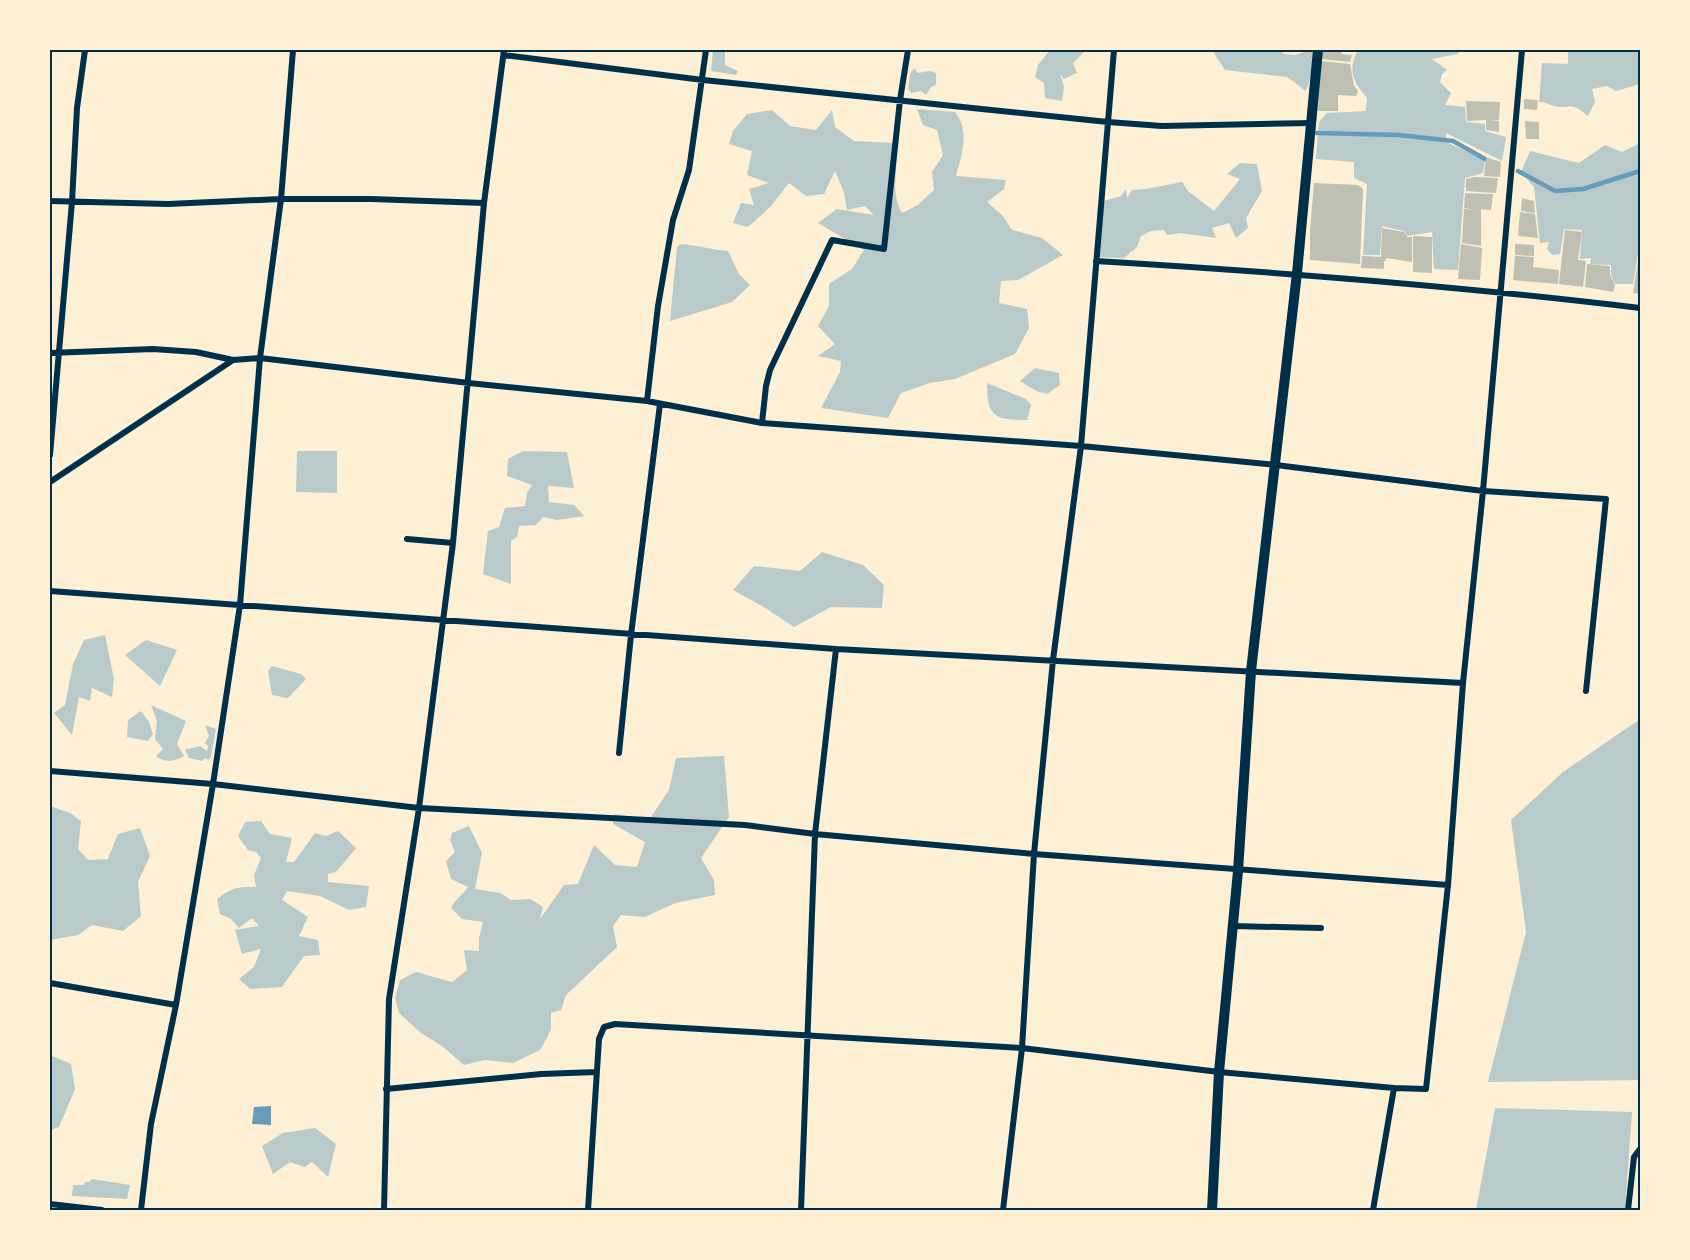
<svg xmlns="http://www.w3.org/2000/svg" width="1690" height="1260" font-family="Arial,sans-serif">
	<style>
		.green { fill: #b9caca }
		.water { fill: #669bbc }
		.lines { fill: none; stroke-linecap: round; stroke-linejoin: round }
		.stream { stroke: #669bbc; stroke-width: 4.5 }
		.building { fill: #bec0b2 }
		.minor { stroke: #003049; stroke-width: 6 }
		.tertiary { stroke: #003049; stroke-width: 10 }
		.neatline { fill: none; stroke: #003049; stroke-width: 2 }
	</style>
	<rect width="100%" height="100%" fill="#fdf0d5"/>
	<path class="green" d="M 713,50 L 725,50 L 725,65 L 738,71 L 736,75 L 711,71 Z
		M 1050,50 L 1075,50 L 1084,52 L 1073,63 L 1077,73 L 1064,79 L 1060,74 L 1064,87 L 1062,101 L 1045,98 L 1044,83 L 1035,77 L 1038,65 Z
		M 1212,50 L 1283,50 L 1283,54 L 1295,55 L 1311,50 L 1316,61 L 1306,91 L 1287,77 L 1225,70 Z
		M 1358,50 L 1459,50 L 1458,54 L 1432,59 L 1447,70 L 1442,74 L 1440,82 L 1451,93 L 1445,105 L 1465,107 L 1466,122 L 1485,124 L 1485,131 L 1506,137 L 1502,161 L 1446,133 L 1446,142 L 1485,160 L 1483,173 L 1465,178 L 1458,270 L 1434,269 L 1432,232 L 1407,236 L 1404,231 L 1382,226 L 1380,255 L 1363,255 L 1367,184 L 1354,178 L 1354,162 L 1316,159 L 1319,122 L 1327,113 L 1366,111 L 1367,98 C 1353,82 1347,69 1358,50 Z
		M 1568,50 L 1640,50 L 1640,84 L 1616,91 L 1607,86 L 1592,89 L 1595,102 L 1588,116 C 1569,100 1572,110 1554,106 C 1548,104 1545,102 1539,102 L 1542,63 L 1568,64 Z
		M 914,68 L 918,73 L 929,71 L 936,73 L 936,85 L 931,87 L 926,95 L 921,91 L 911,93 L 908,89 L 910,74 Z
		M 917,109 L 955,112 C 970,131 962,154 956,176 L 1006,180 L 1004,189 L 987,202 L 1002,215 L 1012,230 L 1042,238 L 1063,255 L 1018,280 L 1001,281 L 999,303 L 1027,309 L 1029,328 L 1015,354 L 955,379 L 930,383 L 901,393 L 888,418 L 821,408 L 840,372 L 841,361 L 818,356 L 835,344 L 818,326 L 829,306 L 829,284 L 852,269 L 864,250 L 818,223 L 837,209 L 874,215 L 865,206 L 847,210 L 844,192 L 835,171 L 824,194 L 806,196 L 789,183 L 771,206 L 748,227 L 733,223 L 741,203 L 754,205 L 749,189 L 769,183 L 747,175 L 752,151 L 729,144 L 733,131 L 747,114 L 772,110 L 790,126 L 816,130 L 832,110 L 835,127 L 854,141 L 894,143 C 901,169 888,187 902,213 L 918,205 L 934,190 L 932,172 L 943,155 L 937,130 L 923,125 Z
		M 1640,143 L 1640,249 L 1638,253 L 1633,284 L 1615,284 L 1611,275 L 1611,265 L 1590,264 L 1591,258 L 1580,259 L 1582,230 L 1564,229 L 1560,254 L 1552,255 L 1547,249 L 1549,242 L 1540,243 L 1534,187 L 1521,172 L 1530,151 L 1579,163 L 1605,145 L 1622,152 Z
		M 1240,163 L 1257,164 L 1262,191 L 1246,218 L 1248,228 L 1236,238 L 1229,223 L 1212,228 L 1216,238 L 1181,233 L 1167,235 L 1164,230 L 1151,231 L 1141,236 L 1137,247 L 1124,258 L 1098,257 L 1104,201 L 1121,196 L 1126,189 L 1127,198 L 1132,190 L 1146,189 L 1182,182 L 1188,191 L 1214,211 L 1240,179 L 1227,174 Z
		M 681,244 C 698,245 711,250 728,251 L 739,274 L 750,285 L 732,302 L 670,321 L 677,247 Z
		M 1035,368 L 1059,373 L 1060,385 L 1047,394 L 1036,391 L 1020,381 Z
		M 987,383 L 1026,399 L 1031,405 L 1027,420 C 994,420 987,416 987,383 Z
		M 297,451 L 337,451 L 337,493 L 296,492 Z
		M 523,451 L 567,452 L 574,488 L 548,486 L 549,502 L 574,505 L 584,516 L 557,520 L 543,517 L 536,525 L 519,526 L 517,537 L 511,541 L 511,584 L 483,574 L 488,531 L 499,527 L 505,508 L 525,506 L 527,493 L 532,485 L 507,476 L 508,459 Z
		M 822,552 L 863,565 L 884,585 L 882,608 L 831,607 L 794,627 L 767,609 L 733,590 L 754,566 L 800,571 Z
		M 105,635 L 114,679 L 112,697 L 92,688 L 90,701 L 79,697 L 72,735 L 54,713 L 65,705 L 73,664 L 84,640 Z
		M 146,640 L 177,650 L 160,686 L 125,655 Z
		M 272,666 L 301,674 L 306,679 L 288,698 L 272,695 L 268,671 Z
		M 151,705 L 186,721 L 177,744 L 184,756 C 173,762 166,763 156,756 L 163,749 L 155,739 L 157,721 Z
		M 141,711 L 149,722 L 153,734 L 148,741 L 127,737 L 128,720 Z
		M 1640,719 L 1640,1080 L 1488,1082 L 1526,932 L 1511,820 L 1563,772 Z
		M 205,725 L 216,729 L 211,757 L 209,760 L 205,758 L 202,761 L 189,758 L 185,750 L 200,746 L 207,751 L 208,746 L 205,743 L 209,736 Z
		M 724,756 L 729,817 L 701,858 L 714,880 L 715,895 L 675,903 L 645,917 L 621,915 L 613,926 L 617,947 L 566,995 L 561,1010 L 551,1013 L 551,1030 L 540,1050 L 513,1063 L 485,1060 L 464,1065 L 442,1046 L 421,1033 L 399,1013 L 395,998 L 400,980 L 416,972 L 452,982 L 467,970 L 464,950 L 479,951 L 479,938 L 483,922 L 462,919 L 451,908 C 455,899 462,896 468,887 L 451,879 L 446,861 L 455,852 L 450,840 L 452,833 L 469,826 L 482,853 L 475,889 L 500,893 L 511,900 L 530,899 L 543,907 L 540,919 L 564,885 L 578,884 L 594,845 L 615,865 L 637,867 L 645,842 L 613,824 L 614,814 L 649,820 L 669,790 L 676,758 Z
		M 50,806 L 70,813 L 81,821 L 78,849 L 88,860 L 108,859 L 118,834 L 140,828 L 150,856 L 138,882 L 141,916 L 123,931 L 92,925 L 78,935 L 50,940 Z
		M 261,821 L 270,834 L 292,838 L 286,862 L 294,862 L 315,833 L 326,836 L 338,831 L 356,848 L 336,872 L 328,874 L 328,882 L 369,886 L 366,907 L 349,910 L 320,896 L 287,891 L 282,900 L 308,917 L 299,936 L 318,940 L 320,955 L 304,956 L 282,987 L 250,989 L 239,979 L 254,967 L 261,949 L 242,954 L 235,930 L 259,926 L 252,918 L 239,928 L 231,919 L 220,914 L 217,899 C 233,887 236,887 256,887 L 254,875 L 261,858 L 256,852 L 248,850 L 238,836 L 245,822 Z
		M 50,1055 L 71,1064 L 75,1089 L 59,1127 L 50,1130 Z
		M 1495,1108 L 1632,1112 L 1625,1210 L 1476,1210 Z
		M 315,1128 L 336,1144 L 328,1177 L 312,1162 L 305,1167 L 290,1162 L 273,1174 L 262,1146 L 283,1133 Z
		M 92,1179 L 130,1185 L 127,1199 L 72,1196 L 73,1185 L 84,1185 L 85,1182 L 90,1182 Z"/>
	<path class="water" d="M 271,1106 L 271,1125 L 252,1124 L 254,1107 Z"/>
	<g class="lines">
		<path class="stream" d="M 1316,133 L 1399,135 L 1453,141 L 1485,159
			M 1518,171 L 1555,191 L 1583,189 L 1640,171"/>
	</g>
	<path class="building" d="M 1322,50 L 1341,50 L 1341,54 L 1352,55 L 1350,62 L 1322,59 Z
		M 1321,61 L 1350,64 L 1354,86 L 1358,91 L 1356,96 L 1338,95 L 1338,111 L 1318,111 Z
		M 1524,99 L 1538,100 L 1537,110 L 1524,109 Z
		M 1466,101 L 1500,102 L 1499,120 L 1490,120 L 1499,121 L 1499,132 L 1486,130 L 1486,120 L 1467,121 Z
		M 1525,121 L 1539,122 L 1539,139 L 1526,139 Z
		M 1486,157 L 1501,162 L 1500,177 L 1484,176 Z
		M 1475,177 L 1498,178 L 1496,193 L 1466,191 L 1466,179 Z
		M 1314,183 L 1358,185 L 1363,189 L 1360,264 L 1310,260 L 1310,231 Z
		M 1465,193 L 1493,194 L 1491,210 L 1481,209 L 1481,246 L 1462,243 L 1464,209 L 1475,210 L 1464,208 Z
		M 1522,198 L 1534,201 L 1535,213 L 1521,211 Z
		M 1520,212 L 1535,214 L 1538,238 L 1518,236 Z
		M 1382,228 L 1404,232 L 1407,237 L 1412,237 L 1412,262 L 1387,258 L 1384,262 L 1384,269 L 1361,268 L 1362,256 L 1381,257 Z
		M 1565,230 L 1582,232 L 1578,260 L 1586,261 L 1583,287 L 1559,284 Z
		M 1413,236 L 1432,237 L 1432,273 L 1413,272 Z
		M 1461,244 L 1482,248 L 1480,280 L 1458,279 Z
		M 1515,244 L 1534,245 L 1534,256 L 1515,255 Z
		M 1639,255 L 1640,255 L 1640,294 L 1633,293 Z
		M 1515,256 L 1534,257 L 1533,267 L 1559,270 L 1558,284 L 1513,280 Z
		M 1587,264 L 1610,266 L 1610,275 L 1615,285 L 1613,292 L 1585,287 Z"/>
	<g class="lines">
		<path class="minor" d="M 504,55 L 703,80 L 1108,122 L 1162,126 L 1311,123
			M 50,201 L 168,204 L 281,199 L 371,199 L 484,203
			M 1096,261 C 1278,272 1459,286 1640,308
			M 50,353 L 153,349 L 196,352 L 233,360 L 260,358 L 469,383 L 647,401 L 762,423 L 1081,446 L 1276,465 L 1483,491 L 1606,499 L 1586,691
			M 647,401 L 658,306 L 673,220 L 689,170 L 706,50
			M 762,423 L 766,386 L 770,370 L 832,240 L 884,249 L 900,100 L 908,50
			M 50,455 L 72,202 L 77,108 L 85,50
			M 50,482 L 233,360
			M 407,539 L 453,543
			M 50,591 L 836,649 L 1463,683
			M 619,753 L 631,635 L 660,404
			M 50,771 L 213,784 L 419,808 L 745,825 L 815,834 L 1034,854 L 1448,885
			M 1233,926 L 1321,928
			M 50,983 L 176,1005
			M 386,1089 L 541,1074 L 597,1072
			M 50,1204 L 102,1210
			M 141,1210 L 151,1124 L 176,1005 L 213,784 L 240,605 L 260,358 L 281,199 L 293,50
			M 384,1210 L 389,999 L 419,808 L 453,543 L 484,203 L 504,50
			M 588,1210 L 599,1039 L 604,1027 L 615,1024 L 1022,1048 L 1219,1072 L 1394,1088 L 1426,1089 L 1448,885 L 1463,683 L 1483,491 L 1522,50
			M 801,1210 L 815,834 L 836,649
			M 1003,1210 L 1022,1048 L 1034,854 L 1053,660 L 1081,446 L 1114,50
			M 1373,1210 L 1394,1088
			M 1628,1210 L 1634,1157 L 1640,1149"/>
		<path class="tertiary" d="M 1212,1210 L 1219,1072 L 1238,871 L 1251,671 L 1297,273 L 1318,50"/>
	</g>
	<rect width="1690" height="1260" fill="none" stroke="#fdf0d5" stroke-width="102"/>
	<rect x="51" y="51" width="1588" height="1158" class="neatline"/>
</svg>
